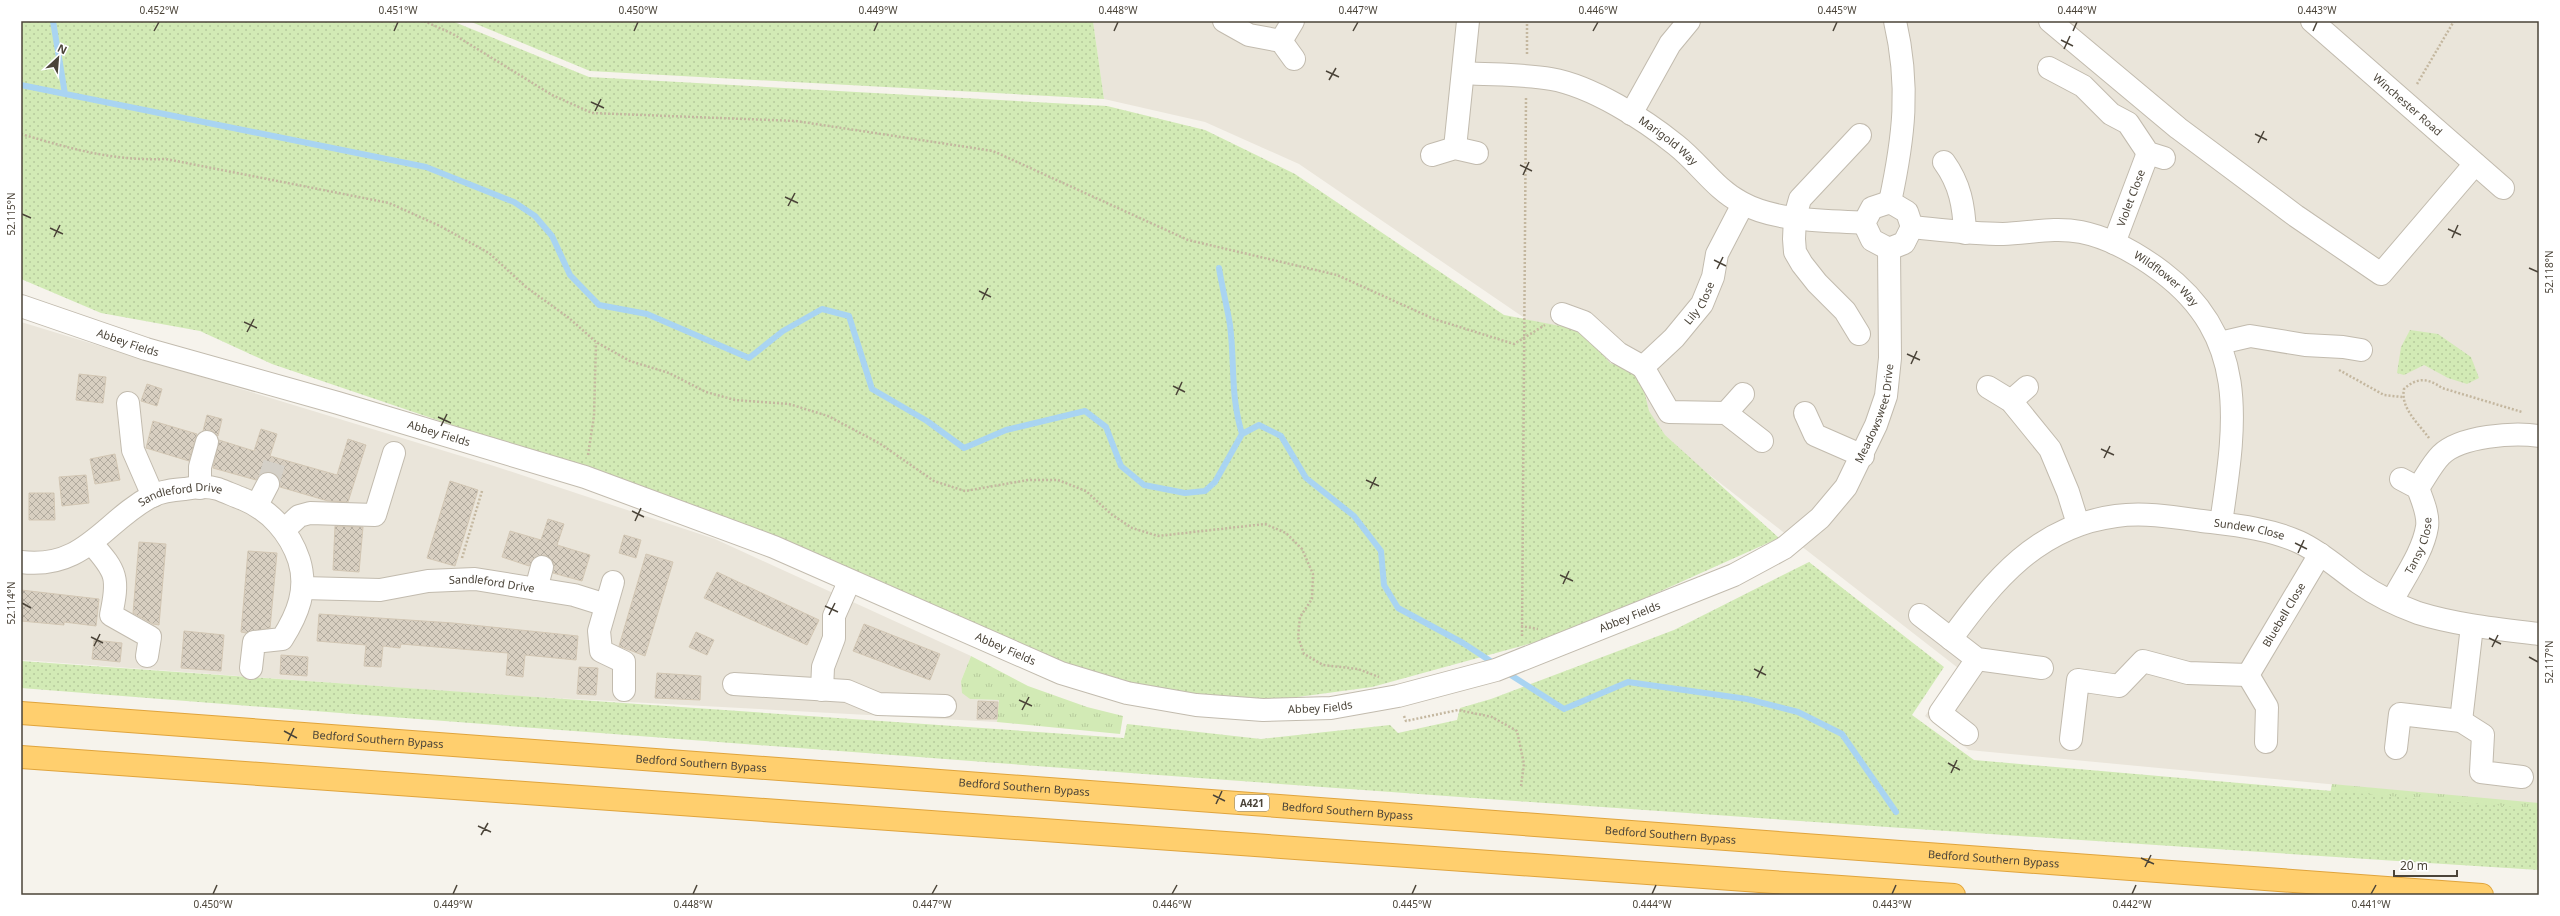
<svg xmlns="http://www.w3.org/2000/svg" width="2560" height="916" font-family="'Noto Sans',sans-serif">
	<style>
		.residential { fill: #eae5da }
		.grass { fill: url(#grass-tufts) }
		.park { fill: url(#park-dots) }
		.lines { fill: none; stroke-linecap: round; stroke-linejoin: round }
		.stream { stroke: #a9d4f2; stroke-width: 6 }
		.building { fill: url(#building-cross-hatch); stroke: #d3c7b4 }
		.minor-tunnel { stroke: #d4d0c8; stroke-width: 22; stroke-dasharray: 22 11; stroke-linecap: butt }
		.minor-casing { stroke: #c2bbae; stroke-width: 24 }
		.highway-casing { stroke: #e0a43c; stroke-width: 24 }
		.path { stroke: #c4b79f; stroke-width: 2.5; stroke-dasharray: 2 2; stroke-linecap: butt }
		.minor { stroke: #fff; stroke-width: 22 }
		.highway { stroke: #ffcf6e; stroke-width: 22 }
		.ticks { fill: none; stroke: #4b4439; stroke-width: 1.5 }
		.labels { text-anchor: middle; stroke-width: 4; stroke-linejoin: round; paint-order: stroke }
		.shield { fill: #fff; stroke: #817c74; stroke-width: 1 }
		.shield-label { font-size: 10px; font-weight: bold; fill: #4b4439 }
		.street-label { font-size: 11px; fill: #4b4439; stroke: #fff }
		.neatline { fill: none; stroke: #4b4439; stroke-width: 1.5 }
		.ticks-label { font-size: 10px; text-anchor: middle; fill: #4b4439 }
	</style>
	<defs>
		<pattern id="grass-tufts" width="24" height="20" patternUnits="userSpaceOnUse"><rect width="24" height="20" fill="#d2eab5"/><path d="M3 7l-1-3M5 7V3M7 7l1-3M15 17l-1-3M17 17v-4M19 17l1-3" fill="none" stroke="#b6ca9c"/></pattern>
		<pattern id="park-dots" width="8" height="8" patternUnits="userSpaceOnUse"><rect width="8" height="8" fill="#d2eab5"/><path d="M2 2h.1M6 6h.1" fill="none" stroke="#b6ca9c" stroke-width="1.8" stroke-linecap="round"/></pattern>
		<pattern id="building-cross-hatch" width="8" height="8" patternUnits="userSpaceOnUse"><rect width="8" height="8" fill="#d8cfc1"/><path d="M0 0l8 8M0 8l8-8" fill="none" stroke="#b1aa9e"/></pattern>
	</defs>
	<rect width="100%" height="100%" fill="#f6f3ec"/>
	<path class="residential" d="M 1093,21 L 2539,21 L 2539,804 L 1969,750 L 1925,716 L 1958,668 L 1661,437 L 1608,369 L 1529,321 L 1299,164 L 1205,122 L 1104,99 Z
		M 21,322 L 494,466 L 715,539 L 971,656 L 961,681 L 970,699 L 999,700 L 997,722 L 499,695 L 21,660 Z"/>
	<path class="grass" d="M 971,656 L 1028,686 L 1087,707 L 1123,716 L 1120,734 L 997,722 L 999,700 L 970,699 L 962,693 L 961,681 Z
		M 2332,784 L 2539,803 L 2539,840 L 2325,819 Z"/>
	<path class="park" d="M 21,21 L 452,21 L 589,77 L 1107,106 L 1205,130 L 1295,174 L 1504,315 L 1581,330 L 1610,363 L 1640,374 L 1649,411 L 1665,435 L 1779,538 L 1565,634 L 1372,687 L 1260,702 L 1180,694 L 1128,683 L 1064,664 L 693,507 L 272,364 L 200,331 L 101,313 L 21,279 Z
		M 469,21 L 1093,21 L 1104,99 L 590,71 Z
		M 2410,330 L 2438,334 L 2471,357 L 2479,378 L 2467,384 L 2448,378 L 2424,365 L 2404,375 L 2397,373 L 2401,347 Z
		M 1809,562 L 1944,667 L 1912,715 L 1974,760 L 2539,809 L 2539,870 C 1699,817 860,754 21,688 L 21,661 L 1124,738 L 1127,724 L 1261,739 L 1390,725 L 1398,733 L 1457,720 L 1460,708 L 1491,699 L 1674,630 Z"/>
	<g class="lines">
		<path class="stream" d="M 53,21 L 65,94
			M 21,85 L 426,167 L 514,202 L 535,216 L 552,236 L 570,275 L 599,305 L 647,314 L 749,358 L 783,331 L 822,309 L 849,316 L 872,389 L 927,421 L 964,448 L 1006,430 L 1085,411 L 1106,427 L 1121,466 L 1144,485 L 1185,493 L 1205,491 L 1215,482 L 1242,434 L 1259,425 L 1281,436 L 1306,478 L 1354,516 L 1381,551 L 1384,585 L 1398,608 L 1463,643 L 1495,664
			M 1219,268 C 1222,287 1227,306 1230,325 C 1235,364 1230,394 1242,434
			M 1506,672 L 1564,709 L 1628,682 L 1747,699 L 1798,712 L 1842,734 L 1896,812"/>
	</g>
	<path class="building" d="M 79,374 L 106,377 L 103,403 L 76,400 Z
		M 147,384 L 162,389 L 157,406 L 141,401 Z
		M 207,415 L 222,419 L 218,436 L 211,430 L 203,431 Z
		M 153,421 L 197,434 L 189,461 L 146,448 Z
		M 261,429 L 277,434 L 270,456 L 337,475 L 348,439 L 366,445 L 348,502 L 328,501 L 280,487 L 279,478 L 273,473 L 262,473 L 256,480 L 213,468 L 219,440 L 254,451 Z
		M 115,454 L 120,480 L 95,484 L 90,459 Z
		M 86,475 L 89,503 L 62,506 L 59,477 Z
		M 450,481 L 478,490 L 455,566 L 427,558 Z
		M 29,493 L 54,493 L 55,520 L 29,520 Z
		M 548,519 L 564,524 L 557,545 L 590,555 L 582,581 L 553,573 L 554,563 L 546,555 L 534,558 L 529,566 L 502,557 L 510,531 L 541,540 Z
		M 335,526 L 363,527 L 359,572 L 333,570 Z
		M 624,535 L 641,540 L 636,558 L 619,553 Z
		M 139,542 L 166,544 L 159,625 L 153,624 L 133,613 Z
		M 248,551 L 277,553 L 270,628 L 246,633 L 241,632 Z
		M 646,554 L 673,562 L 645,656 L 619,646 Z
		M 717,572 L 819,620 L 807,645 L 704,598 Z
		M 21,590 L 99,599 L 96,626 L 64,622 L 64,625 L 21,621 Z
		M 319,614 L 453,623 L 578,636 L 576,660 L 525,655 L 523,677 L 506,675 L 508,653 L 401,644 L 400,648 L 383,646 L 381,667 L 364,666 L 366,645 L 317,641 Z
		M 864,624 L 940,654 L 930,680 L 853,651 Z
		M 184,631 L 224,635 L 221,671 L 181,668 Z
		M 696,632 L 714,640 L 707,655 L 689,647 Z
		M 94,640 L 122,643 L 120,662 L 92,659 Z
		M 281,655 L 308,657 L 307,676 L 280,674 Z
		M 579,667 L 598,668 L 596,695 L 577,694 Z
		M 657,673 L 701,676 L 700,700 L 655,698 Z
		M 978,701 L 998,702 L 997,719 L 977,719 Z"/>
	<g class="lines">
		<path class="minor-tunnel" d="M 268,484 L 276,457"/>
		<defs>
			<g id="minor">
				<path d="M 1224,21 L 1249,35 L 1281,41 L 1294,59"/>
				<path d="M 2050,21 L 2178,128 L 2296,216 L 2381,274 L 2475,164"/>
				<path id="s1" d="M 2312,21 L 2503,188"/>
				<path d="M 1281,41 L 1293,21"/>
				<path d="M 2049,68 L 2083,86 L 2111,114 L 2128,123 L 2148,153 L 2164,158"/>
				<path id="s2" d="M 1464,73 C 1493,75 1523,74 1551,79 C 1592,86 1645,120 1676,145 C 1700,164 1715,189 1742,203 C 1777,222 1825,220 1864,223"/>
				<path d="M 1631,114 L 1670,44 L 1689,21"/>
				<path d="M 1455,148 L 1468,21"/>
				<path d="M 1432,155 L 1455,148 L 1477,153"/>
				<path d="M 1944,162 C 1960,184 1964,206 1965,233"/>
				<path d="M 1890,202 C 1904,137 1910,86 1895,21"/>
				<path d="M 1890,202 L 1907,212 L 1912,227 L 1904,243 L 1889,249 L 1872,240 L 1864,223 L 1872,208 Z"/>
				<path id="s3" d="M 1912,227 C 1942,230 1973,234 2003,234 C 2030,233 2054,227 2081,232 C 2111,238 2138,254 2162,272 C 2251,339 2235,426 2221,523"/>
				<path id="s4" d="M 2114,243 L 2148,153"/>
				<path id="s5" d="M 21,306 L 146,349 L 338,403 L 585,477 L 774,547 L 1061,673 L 1127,693 L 1196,705 L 1263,710 L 1331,708 L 1398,696 L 1496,670 L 1734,575 L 1784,548 L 1820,518 L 1846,487 L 1876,425 L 1886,396 L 1890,358 L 1889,249"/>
				<path id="s6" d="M 1562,314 L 1584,322 L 1618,353 L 1643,367 L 1674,338 L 1702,304 L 1713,277 L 1717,254 L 1743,204"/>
				<path d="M 1859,334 L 1845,311 L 1817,283 L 1802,264 L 1795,252 L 1794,239 L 1795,217 L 1800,199 L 1860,135"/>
				<path d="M 2220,343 L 2250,336 L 2305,345 L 2343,347 L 2361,350"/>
				<path d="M 1643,367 L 1669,412 L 1726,413 L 1762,441"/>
				<path d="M 1988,387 L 2011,401 L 2050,449 L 2068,492 L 2078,524"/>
				<path d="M 2011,401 L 2027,387"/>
				<path d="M 128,403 L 133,450 L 153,496"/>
				<path d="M 1726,413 L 1743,394"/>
				<path d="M 1805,413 L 1815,435 L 1863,456"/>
				<path d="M 200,488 L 200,467 L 207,442"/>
				<path d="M 2418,488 C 2425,478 2432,464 2441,455 C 2460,436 2514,432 2539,436"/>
				<path d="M 257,505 L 268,484"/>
				<path d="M 284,530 L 299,516 L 310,513 L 375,515 L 394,453"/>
				<path d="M 92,544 C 117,572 119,578 111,615 L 150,637 L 147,656"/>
				<path id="s7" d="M 21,562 C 85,570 104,521 152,496 C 162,491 174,490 185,489 C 195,487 208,486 218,489 C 226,492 235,496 243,499 C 270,510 290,533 299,560 C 308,589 298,614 282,639 L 254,642 L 251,668"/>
				<path d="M 613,582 L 599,631 L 601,651 L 624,662 L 624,690"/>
				<path id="s8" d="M 303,588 L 380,590 L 428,581 L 475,579 L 574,595 L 606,605"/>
				<path d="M 536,589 L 542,567"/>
				<path id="s9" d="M 2392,601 C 2404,578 2423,552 2427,527 C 2429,514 2422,500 2418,488 L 2401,479"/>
				<path d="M 1920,615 L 1977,659 L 2042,668"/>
				<path id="s10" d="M 1951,639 C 1994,580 2038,526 2116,516 C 2144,512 2174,517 2202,521 C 2234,525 2268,528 2299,542 C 2321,552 2339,569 2359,583 C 2376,595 2399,606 2418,613 C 2457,625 2498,629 2539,634"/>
				<path id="s11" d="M 2248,675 L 2320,554"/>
				<path d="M 2248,675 L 2267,707 L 2266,742"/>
				<path d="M 734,684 L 847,691 L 878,704 L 945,706"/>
				<path d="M 822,690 L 823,667 L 834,638 L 834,616 L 849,582"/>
				<path d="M 2461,721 L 2472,626"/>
				<path d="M 1967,734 L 1940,713 L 1977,659"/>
				<path d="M 2071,739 L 2078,680 L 2119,686 L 2143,661 L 2188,673 L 2248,675"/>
				<path d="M 2396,748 L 2400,714 L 2461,721 L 2483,735 L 2481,772 L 2522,777"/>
			</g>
			<g id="highway">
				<path id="s12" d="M 21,713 L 2482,895"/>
				<path d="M 21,757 L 1954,895"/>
			</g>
		</defs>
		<use href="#minor" class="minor-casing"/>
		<use href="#highway" class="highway-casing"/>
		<path class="path" d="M 424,21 L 453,34 L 552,95 L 592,113 L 796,121 L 993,151 L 1188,240 L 1337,275 L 1434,319 L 1514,344 L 1545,325
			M 1527,54 L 1527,21
			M 2417,84 L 2454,21
			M 21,134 C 72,149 112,161 166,159 L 389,203 L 440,226 L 489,253 L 526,287 L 569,318 L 596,342 L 630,361 L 669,373 L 706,392 L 735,400 L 789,404 L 828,416 L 879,443 L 934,481 L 965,491 L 1028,480 L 1058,480 L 1086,491 L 1111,514 L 1132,528 L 1158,536 L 1265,524 L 1286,533 L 1302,549 L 1313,574 L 1312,599 L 1300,617 L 1298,637 L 1304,654 L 1323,665 L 1358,669 L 1379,677
			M 2339,370 L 2384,395 L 2402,397
			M 2429,438 C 2419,424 2400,408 2404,389 C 2417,377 2428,378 2442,388 L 2522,412
			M 588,455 L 594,416 L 596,343
			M 462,558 L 482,491
			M 1521,626 L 1538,629
			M 1522,636 L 1526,97
			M 1404,716 L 1406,721 L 1458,710 L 1492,717 L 1517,731 L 1524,764 L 1521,786"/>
		<use href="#minor" class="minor"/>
		<use href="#highway" class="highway"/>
	</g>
	<path class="ticks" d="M 154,31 L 159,22M 394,31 L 398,22M 634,31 L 638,22M 874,31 L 878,22M 1114,31 L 1118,22M 1353,31 L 1358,22M 1593,31 L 1598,22M 1833,31 L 1837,22M 2073,31 L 2077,22M 2313,31 L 2317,22M 2061,40 L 2073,46M 2064,49 L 2070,36M 1326,71 L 1339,77M 1329,80 L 1336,68M 591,102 L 604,108M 595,111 L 601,99M 2255,134 L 2267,140M 2258,143 L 2264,131M 1520,165 L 1532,171M 1523,175 L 1529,162M 785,197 L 798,203M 788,206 L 795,193M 22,214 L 31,218M 50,228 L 63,234M 2448,229 L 2461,235M 54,237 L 60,225M 2452,238 L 2458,225M 1714,260 L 1726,266M 2529,268 L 2538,272M 1717,269 L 1723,257M 979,291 L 991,297M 982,300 L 988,288M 244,322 L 257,328M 247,332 L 254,319M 1907,354 L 1920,360M 1911,364 L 1917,351M 1173,386 L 1185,392M 1176,395 L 1182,382M 438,417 L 451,423M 441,426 L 447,414M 2101,449 L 2114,455M 2104,458 L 2110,446M 1366,480 L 1379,486M 1370,489 L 1376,477M 632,511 L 644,517M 635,521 L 641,508M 2295,543 L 2307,549M 2298,553 L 2304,540M 1560,575 L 1573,581M 1563,584 L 1569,571M 22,603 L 31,608M 825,606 L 838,612M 829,615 L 835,603M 91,637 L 103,643M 2489,638 L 2501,644M 94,646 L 100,634M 2492,647 L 2498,635M 2529,657 L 2538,662M 1754,669 L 1766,675M 1757,678 L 1763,666M 1019,700 L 1032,706M 1022,710 L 1029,697M 284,731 L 297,738M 288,741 L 294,728M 1948,763 L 1960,770M 1951,773 L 1957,760M 1213,795 L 1225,801M 1216,804 L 1222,791M 478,826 L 491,832M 481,835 L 488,823M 2141,858 L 2154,864M 2145,867 L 2151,855M 213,894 L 217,885M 453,894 L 457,885M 693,894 L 697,885M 932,894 L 937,885M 1172,894 L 1177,885M 1412,894 L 1416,885M 1652,894 L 1656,885M 1892,894 L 1896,885M 2132,894 L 2136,885M 2371,894 L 2376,885"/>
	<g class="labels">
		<rect class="shield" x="1235" y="795" width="34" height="16" rx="3"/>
		<g class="shield-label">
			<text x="1252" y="807">A421</text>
		</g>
		<g class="street-label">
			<text dy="4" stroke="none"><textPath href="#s1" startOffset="127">Winchester Road</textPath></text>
			<text dy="4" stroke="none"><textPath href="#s2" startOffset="221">Marigold Way</textPath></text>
			<text dy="4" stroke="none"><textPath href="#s4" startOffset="48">Violet Close</textPath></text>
			<text dy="4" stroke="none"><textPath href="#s3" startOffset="268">Wildflower Way</textPath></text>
			<text dy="4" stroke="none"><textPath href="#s6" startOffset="184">Lily Close</textPath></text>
			<text dy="4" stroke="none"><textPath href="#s5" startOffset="113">Abbey Fields</textPath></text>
			<text dy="4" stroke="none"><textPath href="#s5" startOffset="2028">Meadowsweet Drive</textPath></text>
			<text dy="4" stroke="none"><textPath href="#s5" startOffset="437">Abbey Fields</textPath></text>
			<text dy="4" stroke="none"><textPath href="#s7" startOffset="180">Sandleford Drive</textPath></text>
			<text dy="4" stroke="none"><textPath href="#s10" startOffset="347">Sundew Close</textPath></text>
			<text dy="4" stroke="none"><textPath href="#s9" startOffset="62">Tansy Close</textPath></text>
			<text dy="4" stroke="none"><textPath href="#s8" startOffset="190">Sandleford Drive</textPath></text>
			<text dy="4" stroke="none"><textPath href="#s11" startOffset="70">Bluebell Close</textPath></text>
			<text dy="4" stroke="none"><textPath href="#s5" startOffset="1692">Abbey Fields</textPath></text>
			<text dy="4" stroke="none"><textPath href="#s5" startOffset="1044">Abbey Fields</textPath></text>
			<text dy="4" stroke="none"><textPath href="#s5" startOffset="1368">Abbey Fields</textPath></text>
			<text dy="4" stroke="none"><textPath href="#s12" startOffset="358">Bedford Southern Bypass</textPath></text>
			<text dy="4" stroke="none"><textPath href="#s12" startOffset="682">Bedford Southern Bypass</textPath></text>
			<text dy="4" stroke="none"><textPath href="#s12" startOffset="1006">Bedford Southern Bypass</textPath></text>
			<text dy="4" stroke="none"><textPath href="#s12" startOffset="1330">Bedford Southern Bypass</textPath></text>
			<text dy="4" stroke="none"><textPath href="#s12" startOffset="1654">Bedford Southern Bypass</textPath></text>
			<text dy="4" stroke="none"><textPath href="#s12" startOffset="1978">Bedford Southern Bypass</textPath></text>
		</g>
	</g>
	<rect width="2560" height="916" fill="none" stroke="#ffffff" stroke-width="44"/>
	<g transform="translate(58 58) rotate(26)" stroke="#ffffff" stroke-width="3" paint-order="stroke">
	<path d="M0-3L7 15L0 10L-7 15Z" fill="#4b4439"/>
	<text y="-6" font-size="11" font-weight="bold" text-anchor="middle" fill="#4b4439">N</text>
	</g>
	<path d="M2394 870v6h63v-6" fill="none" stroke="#4b4439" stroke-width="2"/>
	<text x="2400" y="870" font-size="12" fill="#4b4439" stroke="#ffffff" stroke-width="3" paint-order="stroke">20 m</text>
	<rect x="22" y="22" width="2516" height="872" class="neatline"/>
	<g class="ticks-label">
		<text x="159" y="14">0.452°W</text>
		<text x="398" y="14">0.451°W</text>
		<text x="638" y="14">0.450°W</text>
		<text x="878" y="14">0.449°W</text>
		<text x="1118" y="14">0.448°W</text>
		<text x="1358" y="14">0.447°W</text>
		<text x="1598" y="14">0.446°W</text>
		<text x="1837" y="14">0.445°W</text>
		<text x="2077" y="14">0.444°W</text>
		<text x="2317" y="14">0.443°W</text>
		<text transform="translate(11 214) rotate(-90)" y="4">52.115°N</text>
		<text transform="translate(2549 272) rotate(-90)" y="4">52.118°N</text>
		<text transform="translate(11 603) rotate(-90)" y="4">52.114°N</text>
		<text transform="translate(2549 662) rotate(-90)" y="4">52.117°N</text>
		<text x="213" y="908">0.450°W</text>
		<text x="453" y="908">0.449°W</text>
		<text x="693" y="908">0.448°W</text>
		<text x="932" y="908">0.447°W</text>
		<text x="1172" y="908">0.446°W</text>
		<text x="1412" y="908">0.445°W</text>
		<text x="1652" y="908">0.444°W</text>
		<text x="1892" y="908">0.443°W</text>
		<text x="2132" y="908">0.442°W</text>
		<text x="2371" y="908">0.441°W</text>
	</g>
</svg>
